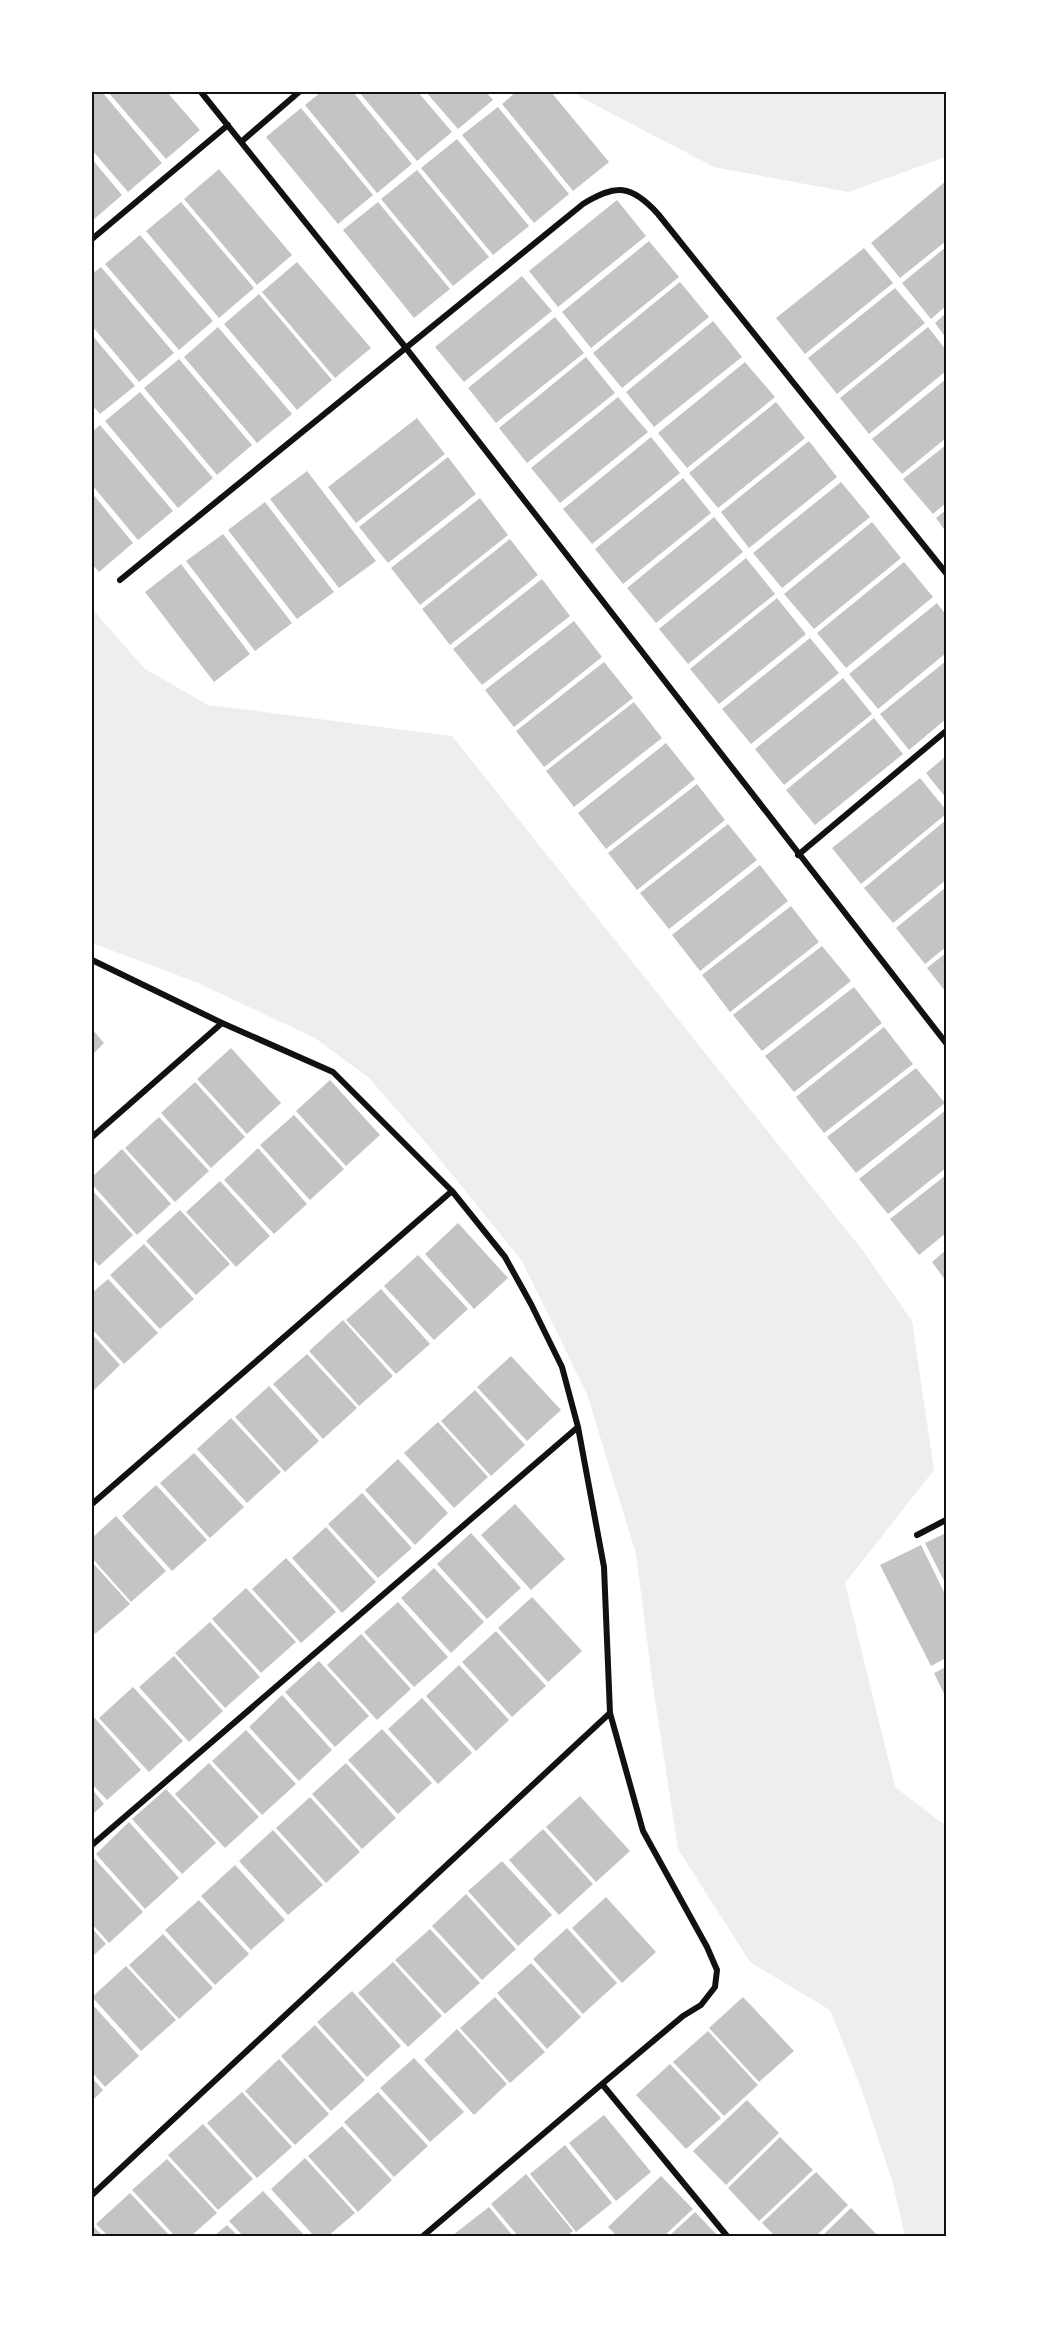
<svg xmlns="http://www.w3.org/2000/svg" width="1038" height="2328" font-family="Montserrat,sans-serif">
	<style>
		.green { fill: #eee }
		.building { fill: #c4c4c4 }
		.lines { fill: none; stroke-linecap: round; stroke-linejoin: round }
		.minor { stroke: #111; stroke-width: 6 }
		.neatline { fill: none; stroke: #111; stroke-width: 2 }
	</style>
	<rect width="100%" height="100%" fill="#fff"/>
	<path class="green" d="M 577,92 L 946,92 L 946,157 L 848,192 L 714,167 L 580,97 Z
		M 92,609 L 145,669 L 208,705 L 452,736 L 864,1252 L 912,1321 L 934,1470 L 845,1583 L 895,1787 L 946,1826 L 946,2236 L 905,2236 L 892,2180 L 861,2088 L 830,2010 L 750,1962 L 678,1849 L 653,1686 L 636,1554 L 587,1394 L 522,1261 L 433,1151 L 369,1078 L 315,1038 L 198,983 L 92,943 Z"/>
	<path class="building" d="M 92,92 L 102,92 L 162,163 L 128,192 L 92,150 Z
		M 108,92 L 167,92 L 200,130 L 166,159 Z
		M 321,92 L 353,92 L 412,164 L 377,193 L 305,105 Z
		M 359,92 L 418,92 L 452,132 L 417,161 Z
		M 426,92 L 486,92 L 493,100 L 458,129 Z
		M 516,92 L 551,92 L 609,162 L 573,191 L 502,104 Z
		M 498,107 L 569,194 L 534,223 L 462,135 Z
		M 301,108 L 373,195 L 338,224 L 266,137 Z
		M 457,139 L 529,226 L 493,255 L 421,168 Z
		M 92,159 L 122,195 L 92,221 Z
		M 219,169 L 292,255 L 257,285 L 184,199 Z
		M 417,170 L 489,257 L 453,286 L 381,199 Z
		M 946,181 L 946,241 L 900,278 L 871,243 Z
		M 617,200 L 646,236 L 558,307 L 529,271 Z
		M 181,202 L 254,288 L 219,318 L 146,231 Z
		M 378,202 L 450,289 L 414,318 L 343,230 Z
		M 140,235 L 213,321 L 179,350 L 105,264 Z
		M 649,241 L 679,277 L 591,348 L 562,312 Z
		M 946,247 L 946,306 L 931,319 L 902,283 Z
		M 864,248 L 893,283 L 805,354 L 776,318 Z
		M 297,262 L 371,348 L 335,378 L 262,292 Z
		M 101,267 L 174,353 L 139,382 L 92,326 L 92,274 Z
		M 522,276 L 552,311 L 464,382 L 435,347 Z
		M 680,282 L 709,317 L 622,388 L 593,353 Z
		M 895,288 L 925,323 L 837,394 L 808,358 Z
		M 259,294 L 332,380 L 297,410 L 224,324 Z
		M 946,313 L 946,338 L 935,323 Z
		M 555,317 L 584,353 L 496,423 L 468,388 Z
		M 713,321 L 742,357 L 654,427 L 626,392 Z
		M 218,327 L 292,414 L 257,443 L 184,357 Z
		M 928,327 L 946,350 L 946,371 L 869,434 L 840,398 Z
		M 92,335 L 135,386 L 100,414 L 92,405 Z
		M 586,357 L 615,393 L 527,463 L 499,428 Z
		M 179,359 L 252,445 L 217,475 L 144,388 Z
		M 745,362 L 775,397 L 687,468 L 658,433 Z
		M 946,379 L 946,438 L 902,474 L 872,439 Z
		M 140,392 L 213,478 L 178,508 L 105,421 Z
		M 618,397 L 648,432 L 560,503 L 531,468 Z
		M 776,402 L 805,438 L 718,508 L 689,473 Z
		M 417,418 L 445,454 L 356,523 L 328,487 Z
		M 100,425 L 173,511 L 138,540 L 92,485 L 92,432 Z
		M 651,437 L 680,473 L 592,544 L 563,509 Z
		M 809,441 L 837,477 L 749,548 L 721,512 Z
		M 946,445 L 946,503 L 933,514 L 903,479 Z
		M 448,457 L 476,494 L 388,563 L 359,527 Z
		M 307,471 L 376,561 L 339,588 L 270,499 Z
		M 683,478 L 711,513 L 623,584 L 595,549 Z
		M 841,482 L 870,517 L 782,588 L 753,553 Z
		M 92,493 L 133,543 L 99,572 L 92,564 Z
		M 480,498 L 508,535 L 420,605 L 391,568 Z
		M 265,502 L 334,592 L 297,619 L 228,530 Z
		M 946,510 L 946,532 L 936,518 Z
		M 714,517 L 743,552 L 656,623 L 627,588 Z
		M 872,522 L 901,558 L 814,629 L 784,594 Z
		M 223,534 L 292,623 L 255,651 L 186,561 Z
		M 510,539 L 538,575 L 450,645 L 422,609 Z
		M 746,558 L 775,594 L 688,664 L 659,629 Z
		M 904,562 L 933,597 L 846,668 L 817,633 Z
		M 181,564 L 250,654 L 214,682 L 145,592 Z
		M 542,579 L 570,616 L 482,685 L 453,649 Z
		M 777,598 L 806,634 L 719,704 L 690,669 Z
		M 937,603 L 946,615 L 946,653 L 878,709 L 849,674 Z
		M 574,621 L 602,657 L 514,727 L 485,690 Z
		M 810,638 L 839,673 L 751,744 L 722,709 Z
		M 946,661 L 946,719 L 909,750 L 880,714 Z
		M 604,662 L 633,698 L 544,767 L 516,731 Z
		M 843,678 L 872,714 L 784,785 L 755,749 Z
		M 634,702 L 662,738 L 574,807 L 546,771 Z
		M 874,718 L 903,754 L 815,825 L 786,790 Z
		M 666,743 L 695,779 L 606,849 L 578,813 Z
		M 946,756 L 946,798 L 926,773 Z
		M 920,778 L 946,810 L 946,814 L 861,884 L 832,848 Z
		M 697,784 L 725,820 L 637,890 L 608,853 Z
		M 946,820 L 946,880 L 893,923 L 864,888 Z
		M 728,824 L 757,860 L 669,929 L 640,893 Z
		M 760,865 L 788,901 L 700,971 L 672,935 Z
		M 946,887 L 946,947 L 925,964 L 896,928 Z
		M 791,906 L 819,942 L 730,1012 L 702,975 Z
		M 822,946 L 851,981 L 762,1051 L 733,1015 Z
		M 946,953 L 946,992 L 927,968 Z
		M 854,987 L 882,1023 L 794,1092 L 765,1056 Z
		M 884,1027 L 913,1064 L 824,1133 L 796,1097 Z
		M 92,1029 L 104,1043 L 92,1055 Z
		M 231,1048 L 281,1103 L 247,1134 L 197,1079 Z
		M 916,1068 L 945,1103 L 856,1173 L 827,1137 Z
		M 330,1080 L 380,1135 L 346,1166 L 296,1111 Z
		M 195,1082 L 245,1137 L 211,1168 L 161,1113 Z
		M 946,1110 L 946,1168 L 888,1214 L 859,1179 Z
		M 294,1115 L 344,1169 L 310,1200 L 260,1145 Z
		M 159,1117 L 209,1171 L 175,1202 L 125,1148 Z
		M 258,1148 L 307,1204 L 274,1234 L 224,1180 Z
		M 122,1149 L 171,1204 L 137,1235 L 92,1184 L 92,1177 Z
		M 946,1175 L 946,1233 L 919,1255 L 890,1219 Z
		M 220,1181 L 270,1236 L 236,1267 L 186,1212 Z
		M 92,1190 L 133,1235 L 99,1266 L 92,1258 Z
		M 180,1210 L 230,1264 L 196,1295 L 146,1241 Z
		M 458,1223 L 508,1278 L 474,1309 L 425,1254 Z
		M 144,1244 L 194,1299 L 160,1329 L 110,1275 Z
		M 946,1250 L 946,1281 L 932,1262 Z
		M 418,1255 L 468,1309 L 434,1340 L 384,1286 Z
		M 108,1279 L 158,1333 L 124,1364 L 92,1329 L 92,1293 Z
		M 381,1289 L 430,1344 L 396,1374 L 346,1320 Z
		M 343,1320 L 393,1376 L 359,1406 L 309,1351 Z
		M 92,1334 L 120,1365 L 92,1392 Z
		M 307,1354 L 357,1408 L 323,1439 L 273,1384 Z
		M 511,1356 L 561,1410 L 527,1441 L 477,1387 Z
		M 269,1386 L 319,1441 L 285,1472 L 235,1417 Z
		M 475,1390 L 525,1445 L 491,1476 L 441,1421 Z
		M 231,1418 L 281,1472 L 247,1503 L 197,1449 Z
		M 438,1422 L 488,1477 L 454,1508 L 404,1453 Z
		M 194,1453 L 244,1507 L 210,1538 L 160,1483 Z
		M 398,1459 L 448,1513 L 415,1545 L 365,1490 Z
		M 156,1485 L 207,1540 L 172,1571 L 122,1516 Z
		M 362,1493 L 412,1548 L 378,1578 L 328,1524 Z
		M 515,1504 L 565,1559 L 531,1590 L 481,1535 Z
		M 116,1516 L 166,1571 L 131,1602 L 92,1558 L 92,1538 Z
		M 326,1527 L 376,1582 L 342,1613 L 292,1558 Z
		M 471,1533 L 521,1588 L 487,1619 L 437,1564 Z
		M 946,1533 L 946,1585 L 925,1543 Z
		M 921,1545 L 946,1596 L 946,1658 L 931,1666 L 880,1565 Z
		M 286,1558 L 336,1612 L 301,1643 L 252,1589 Z
		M 92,1562 L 130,1604 L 95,1634 L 92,1629 Z
		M 434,1568 L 484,1622 L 451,1653 L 401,1598 Z
		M 246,1588 L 296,1642 L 261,1673 L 212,1619 Z
		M 532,1597 L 582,1651 L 548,1682 L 498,1628 Z
		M 398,1602 L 448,1657 L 414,1687 L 364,1632 Z
		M 210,1622 L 260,1677 L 225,1708 L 175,1653 Z
		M 496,1631 L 546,1686 L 512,1717 L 462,1662 Z
		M 361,1634 L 411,1689 L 377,1720 L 327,1665 Z
		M 174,1656 L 223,1711 L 189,1742 L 139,1687 Z
		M 319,1661 L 369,1716 L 335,1747 L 285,1692 Z
		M 459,1665 L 509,1720 L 476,1751 L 426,1696 Z
		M 946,1667 L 946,1698 L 934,1673 Z
		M 133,1687 L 183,1741 L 149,1772 L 99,1718 Z
		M 282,1695 L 332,1750 L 299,1781 L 249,1727 Z
		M 422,1698 L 472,1753 L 438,1784 L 388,1729 Z
		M 92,1715 L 141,1770 L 107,1800 L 92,1784 Z
		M 382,1729 L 432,1783 L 398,1814 L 348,1760 Z
		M 246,1730 L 296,1784 L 262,1815 L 212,1761 Z
		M 209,1763 L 259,1817 L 225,1848 L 175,1794 Z
		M 346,1763 L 396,1818 L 362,1849 L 312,1794 Z
		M 92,1789 L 104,1804 L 92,1815 Z
		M 166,1789 L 216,1843 L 182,1874 L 132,1819 Z
		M 580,1796 L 630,1851 L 596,1882 L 546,1827 Z
		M 310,1797 L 360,1852 L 326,1883 L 276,1828 Z
		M 129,1822 L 179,1878 L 145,1909 L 96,1854 Z
		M 543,1829 L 593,1884 L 559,1915 L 509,1860 Z
		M 273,1830 L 323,1885 L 288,1915 L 239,1861 Z
		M 93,1857 L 143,1912 L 109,1943 L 92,1924 Z
		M 502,1861 L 552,1915 L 518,1946 L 468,1891 Z
		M 235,1865 L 285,1920 L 251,1950 L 201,1896 Z
		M 466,1894 L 516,1949 L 482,1980 L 432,1926 Z
		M 606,1897 L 656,1952 L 622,1983 L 572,1928 Z
		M 199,1900 L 249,1954 L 215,1985 L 165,1930 Z
		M 92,1928 L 106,1944 L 92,1957 Z
		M 567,1928 L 617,1983 L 583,2014 L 533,1959 Z
		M 430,1929 L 480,1983 L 445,2014 L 395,1960 Z
		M 163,1934 L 213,1988 L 179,2019 L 129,1965 Z
		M 393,1962 L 442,2016 L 408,2047 L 358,1993 Z
		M 531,1963 L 581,2017 L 547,2049 L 497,1993 Z
		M 126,1966 L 176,2020 L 141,2051 L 92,1997 Z
		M 352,1991 L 401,2046 L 367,2077 L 317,2022 Z
		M 495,1997 L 545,2052 L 510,2083 L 460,2028 Z
		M 743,1997 L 794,2051 L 759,2082 L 709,2028 Z
		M 92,2004 L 139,2056 L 105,2087 L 92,2072 Z
		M 315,2025 L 365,2080 L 331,2111 L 281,2056 Z
		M 457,2029 L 507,2084 L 474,2115 L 424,2060 Z
		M 708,2031 L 758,2085 L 724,2116 L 673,2062 Z
		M 414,2058 L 464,2112 L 430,2142 L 380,2088 Z
		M 279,2059 L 329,2114 L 295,2145 L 245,2091 Z
		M 670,2064 L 721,2118 L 686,2149 L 636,2095 Z
		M 92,2078 L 103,2090 L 92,2101 Z
		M 242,2092 L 292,2147 L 257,2178 L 207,2123 Z
		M 378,2092 L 428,2146 L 394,2177 L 344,2122 Z
		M 747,2100 L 779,2133 L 726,2185 L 693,2151 Z
		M 604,2115 L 651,2172 L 616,2201 L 569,2143 Z
		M 203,2124 L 253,2179 L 218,2210 L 168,2155 Z
		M 342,2126 L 392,2180 L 358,2212 L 308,2156 Z
		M 780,2137 L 813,2170 L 759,2221 L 728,2188 Z
		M 565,2145 L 612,2203 L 576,2232 L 530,2174 Z
		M 305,2158 L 355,2213 L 328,2236 L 314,2236 L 271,2189 Z
		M 167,2159 L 217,2213 L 191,2236 L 175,2236 L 132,2190 Z
		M 816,2172 L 848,2205 L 816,2236 L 775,2236 L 762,2223 Z
		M 526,2174 L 573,2231 L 567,2236 L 518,2236 L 491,2204 Z
		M 661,2176 L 693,2209 L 664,2236 L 617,2236 L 608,2227 Z
		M 263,2191 L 305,2236 L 243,2236 L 229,2221 Z
		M 130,2193 L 170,2236 L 108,2236 L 96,2224 Z
		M 489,2207 L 513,2236 L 454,2236 L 453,2235 Z
		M 851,2208 L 878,2236 L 822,2236 Z
		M 695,2212 L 718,2236 L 669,2236 Z
		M 227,2225 L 238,2236 L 214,2236 Z
		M 93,2226 L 103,2236 L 92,2236 Z"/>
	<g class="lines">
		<path class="minor" d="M 201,92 L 406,348 L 946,1043
			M 241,142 L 299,92
			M 92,239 L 228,125
			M 120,580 L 583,204 C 616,184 631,184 658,214 L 946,573
			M 798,855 L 946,731
			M 92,960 L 222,1023 L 333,1072 L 452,1191 L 505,1257 L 531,1304 L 562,1367 L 578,1427 L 604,1567 L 610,1713 L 643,1831 L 707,1947 L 717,1970 L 715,1987 L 701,2005 L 683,2016 L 602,2084 L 423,2236
			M 92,1137 L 222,1023
			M 92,1504 L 452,1191
			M 917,1535 L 946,1520
			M 92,1845 L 578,1427
			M 602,2084 L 727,2236
			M 92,2195 L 610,1713"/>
	</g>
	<rect width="1038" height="2328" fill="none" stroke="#ffffff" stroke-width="186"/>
	<rect x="93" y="93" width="852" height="2142" class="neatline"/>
</svg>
